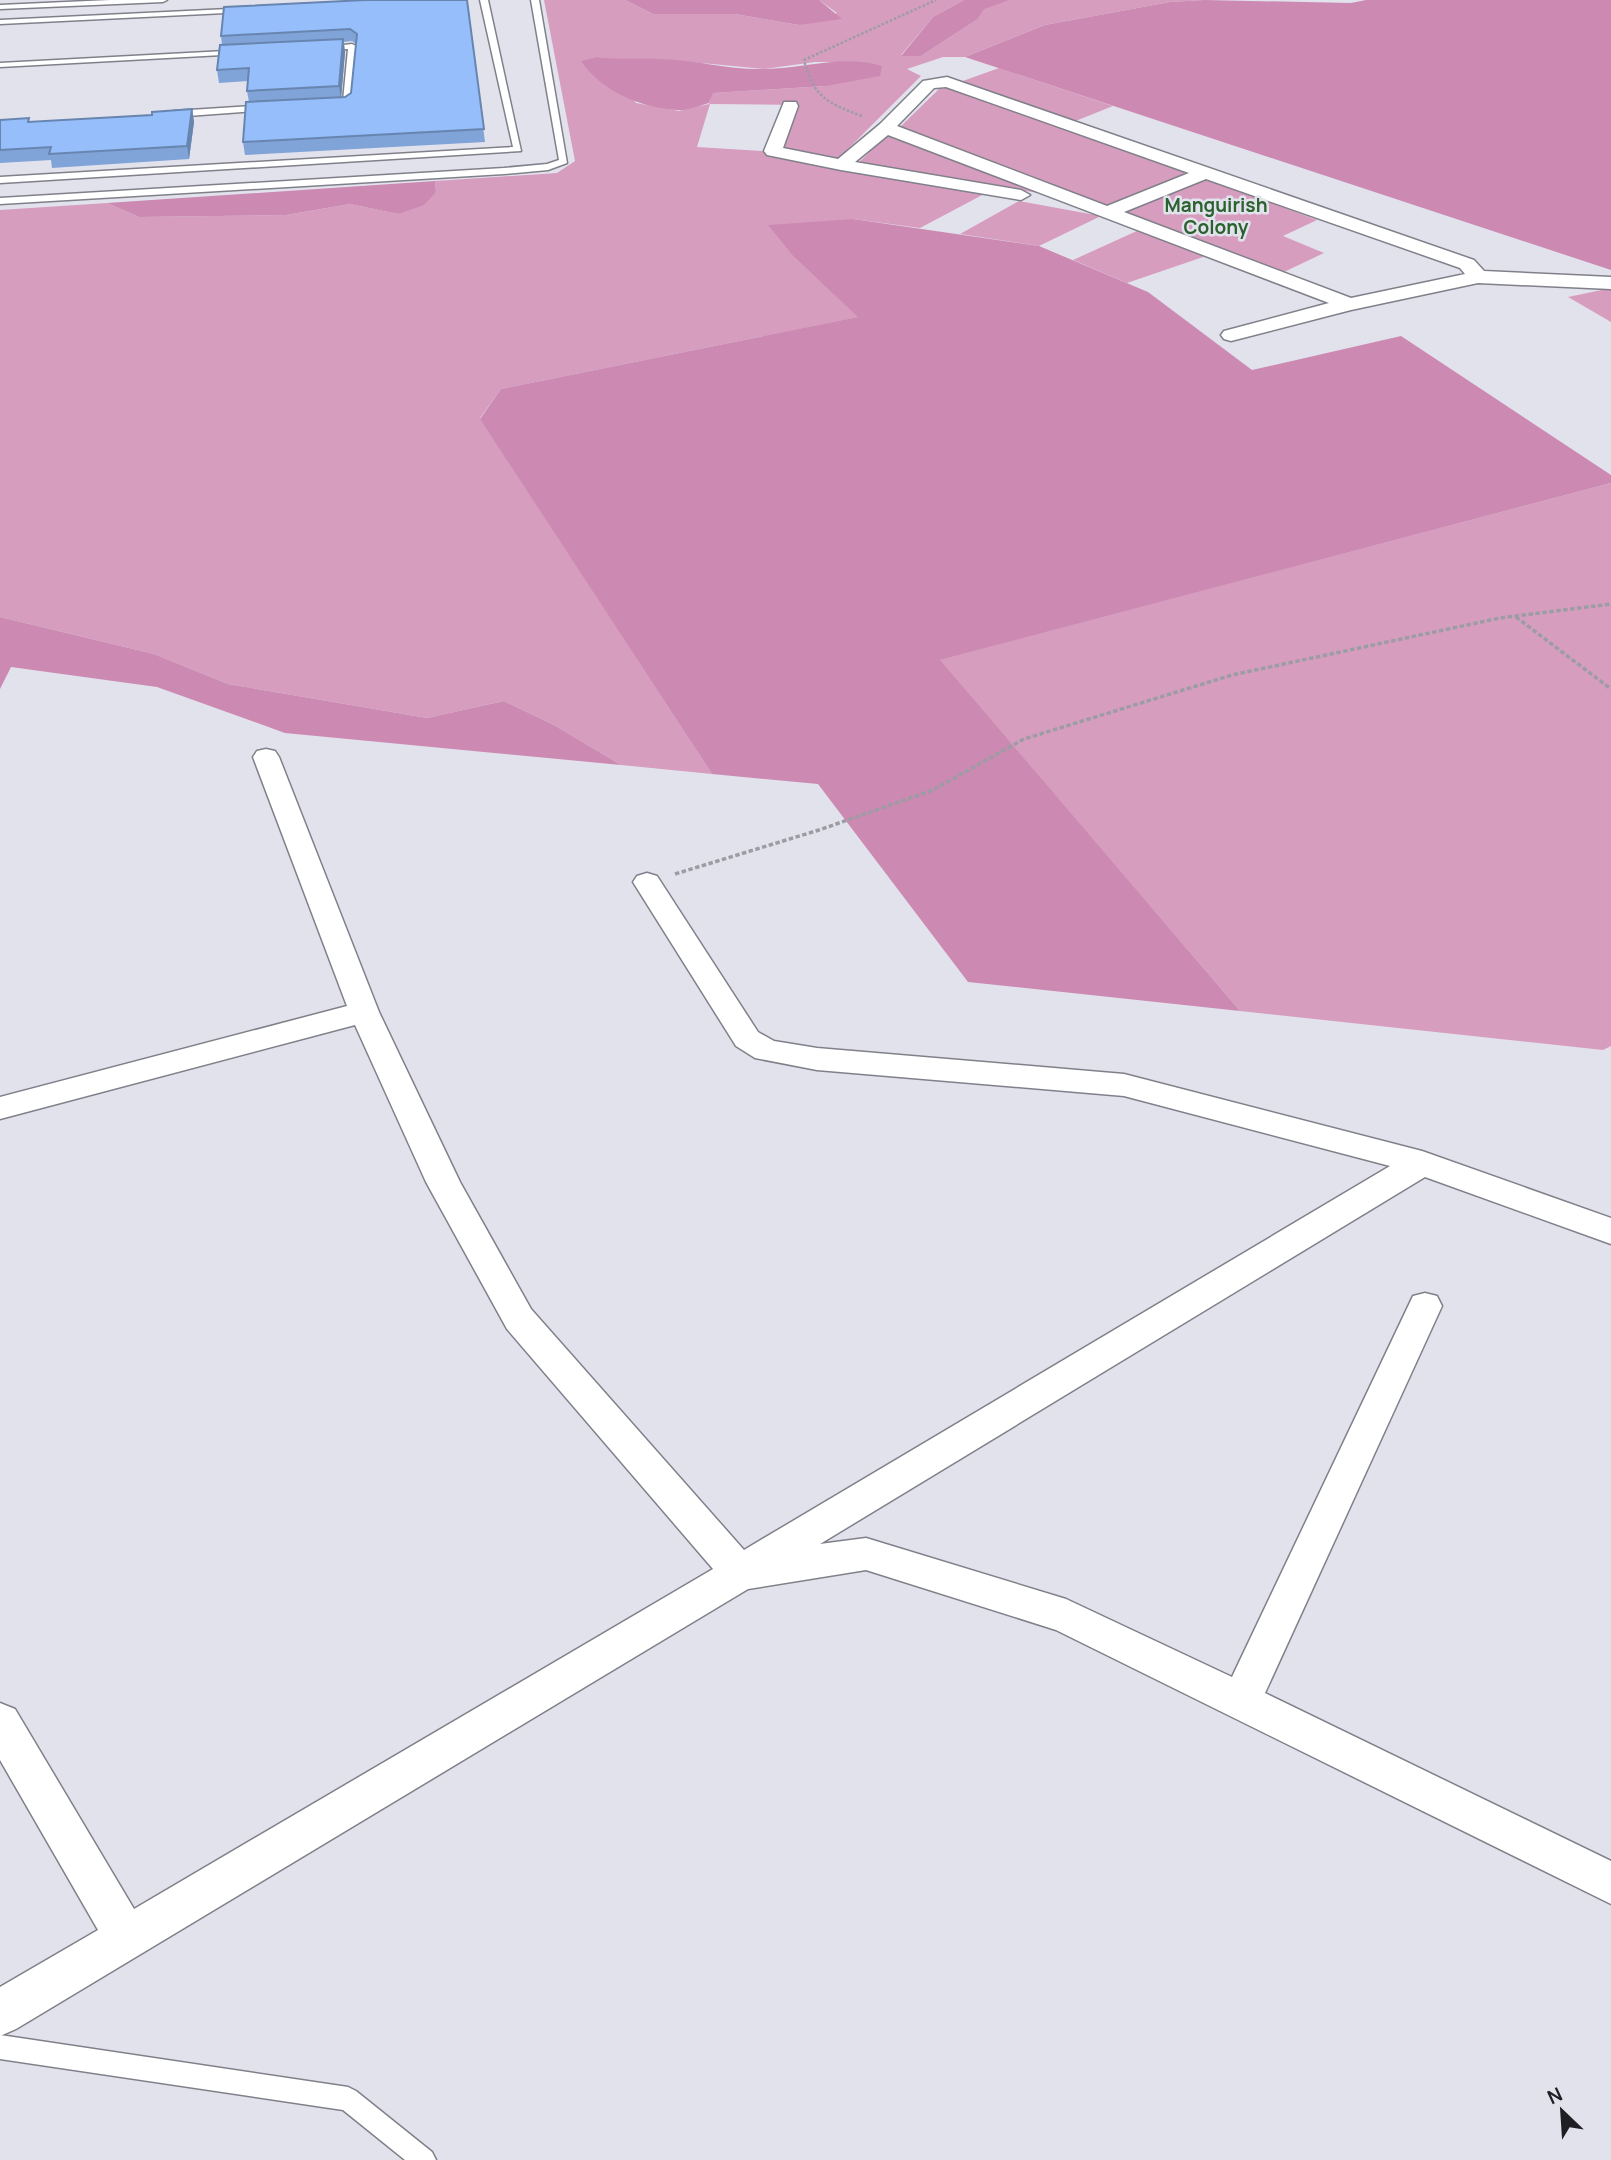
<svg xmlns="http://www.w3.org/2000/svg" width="1611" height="2160" font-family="Manrope,sans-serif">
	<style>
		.green { fill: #d79dbf; fill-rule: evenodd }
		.forest { fill: #cc89b2 }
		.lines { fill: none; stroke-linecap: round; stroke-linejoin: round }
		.service-casing { stroke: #80808a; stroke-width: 3 }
		.minor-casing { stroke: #80808a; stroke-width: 3 }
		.path-far1 { stroke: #9c9ca4; stroke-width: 2.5; stroke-dasharray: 2.5 2; stroke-linecap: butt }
		.path { stroke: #9c9ca4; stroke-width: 3.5; stroke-dasharray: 4.5 2.5; stroke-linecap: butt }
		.service { fill: #fff; fill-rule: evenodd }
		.minor { fill: #fff; fill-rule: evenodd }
		.wall { fill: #80a3d8; fill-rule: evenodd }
		.shaded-wall { fill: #6885b0 }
		.building { fill: #95befb; stroke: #6885b0; stroke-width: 2 }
		.labels { text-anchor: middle; stroke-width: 5; stroke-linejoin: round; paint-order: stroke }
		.far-neighbourhood-label { font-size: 19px; font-weight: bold; fill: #2b612d; stroke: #e2e2ed }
	</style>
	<rect width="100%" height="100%" fill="#e2e2ed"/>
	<path class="green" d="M 544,0 L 625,0 L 653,14 L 735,14 L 799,25 L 837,13 L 819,0 L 964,0 L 933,17 L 901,55 L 921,56 L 978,19 L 984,8 L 1010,0 L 1204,0 L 1170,2 L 1045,25 L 965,57 L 943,57 L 907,69 L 921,76 L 838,159 L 780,148 L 798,105 L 710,104 L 697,147 L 762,151 L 783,158 L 986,193 L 920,228 L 853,219 L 795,258 L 859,317 L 501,389 L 480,418 L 712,774 L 621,765 L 554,725 L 504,701 L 427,718 L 228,684 L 154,654 L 0,617 L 0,210 L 107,203 L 139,217 L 286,215 L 350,204 L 398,214 L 436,192 L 435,181 L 557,173 L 575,161 ZM 598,57 L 623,61 L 660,59 L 764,69 L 815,62 L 858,62 L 826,86 L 712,93 L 709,104 L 679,111 L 636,103 Z
		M 999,68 L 1113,106 L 1073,122 L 960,82 Z
		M 951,88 L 1186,173 L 1109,206 L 909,132 L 901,126 L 939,89 Z
		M 890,133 L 1050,195 L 858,163 Z
		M 1203,177 L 1317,220 L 1283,236 L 1324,253 L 1284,272 L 1124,211 Z
		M 1019,201 L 1101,216 L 1039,246 L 960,234 Z
		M 1139,230 L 1206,256 L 1127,283 L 1073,260 Z
		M 1611,288 L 1611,322 L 1568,297 Z
		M 1611,483 L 1611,1046 L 1603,1050 L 1240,1011 L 939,660 Z"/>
	<path class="forest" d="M 625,0 L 819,0 L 842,19 L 799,25 L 735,14 L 653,14 Z
		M 964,0 L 1010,0 L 984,9 L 978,19 L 921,56 L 901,56 L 933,17 Z
		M 1204,0 L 1351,3 L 1366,0 L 1611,0 L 1611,270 L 965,57 L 1045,25 L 1170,2 Z
		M 598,57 C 620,60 640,58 662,59 C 696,60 730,70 764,69 C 804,69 842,54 882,66 L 880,76 L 826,86 L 713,93 L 709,103 C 699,106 688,111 677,110 C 641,108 601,91 581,61 Z
		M 435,181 L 436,192 L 424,205 L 398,214 L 350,204 L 286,215 L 139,217 L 107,203 Z
		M 853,219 L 1039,246 L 1148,292 L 1252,370 L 1401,336 L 1611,475 L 1611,483 L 940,660 L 1240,1011 L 968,982 L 818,784 L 712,774 L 480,419 L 501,389 L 858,317 L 795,258 L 768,225 Z
		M 0,617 L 154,654 L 228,684 L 427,718 L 504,701 L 554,725 L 621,765 L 285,733 L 157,687 L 11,667 L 0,689 Z"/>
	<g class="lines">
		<defs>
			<path id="service" d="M 110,0 L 167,0 L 163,2 L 0,9 L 0,5 Z
				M 480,0 L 488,0 L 521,151 L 0,183 L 0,177 L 513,147 Z
				M 531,0 L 539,0 L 567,163 L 548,170 L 504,174 L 0,204 L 0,198 L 504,168 L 547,164 L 559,160 Z
				M 249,8 L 246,12 L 0,24 L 0,20 Z
				M 352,44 L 356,46 L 351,104 L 347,107 L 331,106 L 331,102 L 343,101 L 348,49 L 322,50 L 318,48 Z
				M 244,50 L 241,54 L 0,67 L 0,63 Z
				M 267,105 L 271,108 L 270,110 L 174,117 L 170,114 L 174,111 Z
				M 0,2035 L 348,2087 L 356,2091 L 432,2152 L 436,2160 L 405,2160 L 343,2110 L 0,2059 Z"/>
			<path id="minor" d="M 947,77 L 1474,260 L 1484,271 L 1611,277 L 1611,289 L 1478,283 L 1351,310 L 1231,341 L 1224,339 L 1221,335 L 1224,331 L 1329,303 L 888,135 L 855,162 L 1021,190 L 1030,195 L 1021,200 L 841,170 L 767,155 L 764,151 L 784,102 L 796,102 L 798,106 L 783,148 L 838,159 L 880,124 L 923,81 ZM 946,87 L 1189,173 L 1107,206 L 897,126 L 934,88 ZM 1206,179 L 1460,268 L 1465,274 L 1351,298 L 1124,212 Z
				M 266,749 L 275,751 L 279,757 L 379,1012 L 460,1182 L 531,1309 L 744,1550 L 1390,1166 L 1124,1096 L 817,1070 L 755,1058 L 736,1046 L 633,882 L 637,876 L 647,873 L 657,876 L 758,1032 L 774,1041 L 817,1048 L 1124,1074 L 1422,1151 L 1611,1218 L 1611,1244 L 1425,1177 L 820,1544 L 866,1538 L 1066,1599 L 1232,1677 L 1413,1296 L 1425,1293 L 1437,1296 L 1442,1306 L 1265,1693 L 1611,1861 L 1611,1904 L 1056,1630 L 866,1570 L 748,1589 L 16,2029 L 0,2036 L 0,1987 L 98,1930 L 0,1760 L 0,1703 L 15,1709 L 134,1909 L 713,1569 L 507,1329 L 426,1182 L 355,1025 L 0,1119 L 0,1097 L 347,1006 L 253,757 L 257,751 Z"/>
		</defs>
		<use href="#service" class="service-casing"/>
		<use href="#minor" class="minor-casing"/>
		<path class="path-far1" d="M 862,116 C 827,103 814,98 804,60 L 936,0"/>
		<path class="path" d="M 1516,617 L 1611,689
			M 675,874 L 819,830 L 933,790 L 1024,739 L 1232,675 L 1500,618 L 1611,604"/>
		<use href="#service" class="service"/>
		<use href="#minor" class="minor"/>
	</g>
	<path class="wall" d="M 467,0 L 485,142 L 245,155 L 243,142 L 249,102 L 247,91 L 248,81 L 219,83 L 217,70 L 222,45 L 221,36 ZM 352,41 L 356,44 L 351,93 L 345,97 L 341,97 L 345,52 L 344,42 Z
		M 192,109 L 194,122 L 189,159 L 52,168 L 51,160 L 0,163 L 0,120 L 30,122 L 152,115 Z"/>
	<path class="shaded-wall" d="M 343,39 L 345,52 L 341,100 L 339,86 Z
		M 192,109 L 194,122 L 189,159 L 187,146 Z"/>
	<path class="building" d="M 365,0 L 467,0 L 484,129 L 243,142 L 246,102 L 345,97 L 351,93 L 357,34 L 350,29 L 221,36 L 224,7 Z
		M 343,39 L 339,86 L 247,91 L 249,68 L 217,70 L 220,45 Z
		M 192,109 L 187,146 L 49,154 L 51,147 L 0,150 L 0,120 L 29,118 L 28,122 L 152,115 L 152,112 Z"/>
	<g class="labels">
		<g class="far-neighbourhood-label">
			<text x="1216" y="212">Manguirish<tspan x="1216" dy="22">Colony</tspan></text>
		</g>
	</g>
	<g transform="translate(1562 2111) rotate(335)" stroke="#e2e2ed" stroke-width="5" paint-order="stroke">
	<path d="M0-5L12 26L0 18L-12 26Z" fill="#1f1f23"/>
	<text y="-10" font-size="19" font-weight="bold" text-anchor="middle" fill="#1f1f23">N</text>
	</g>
</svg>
